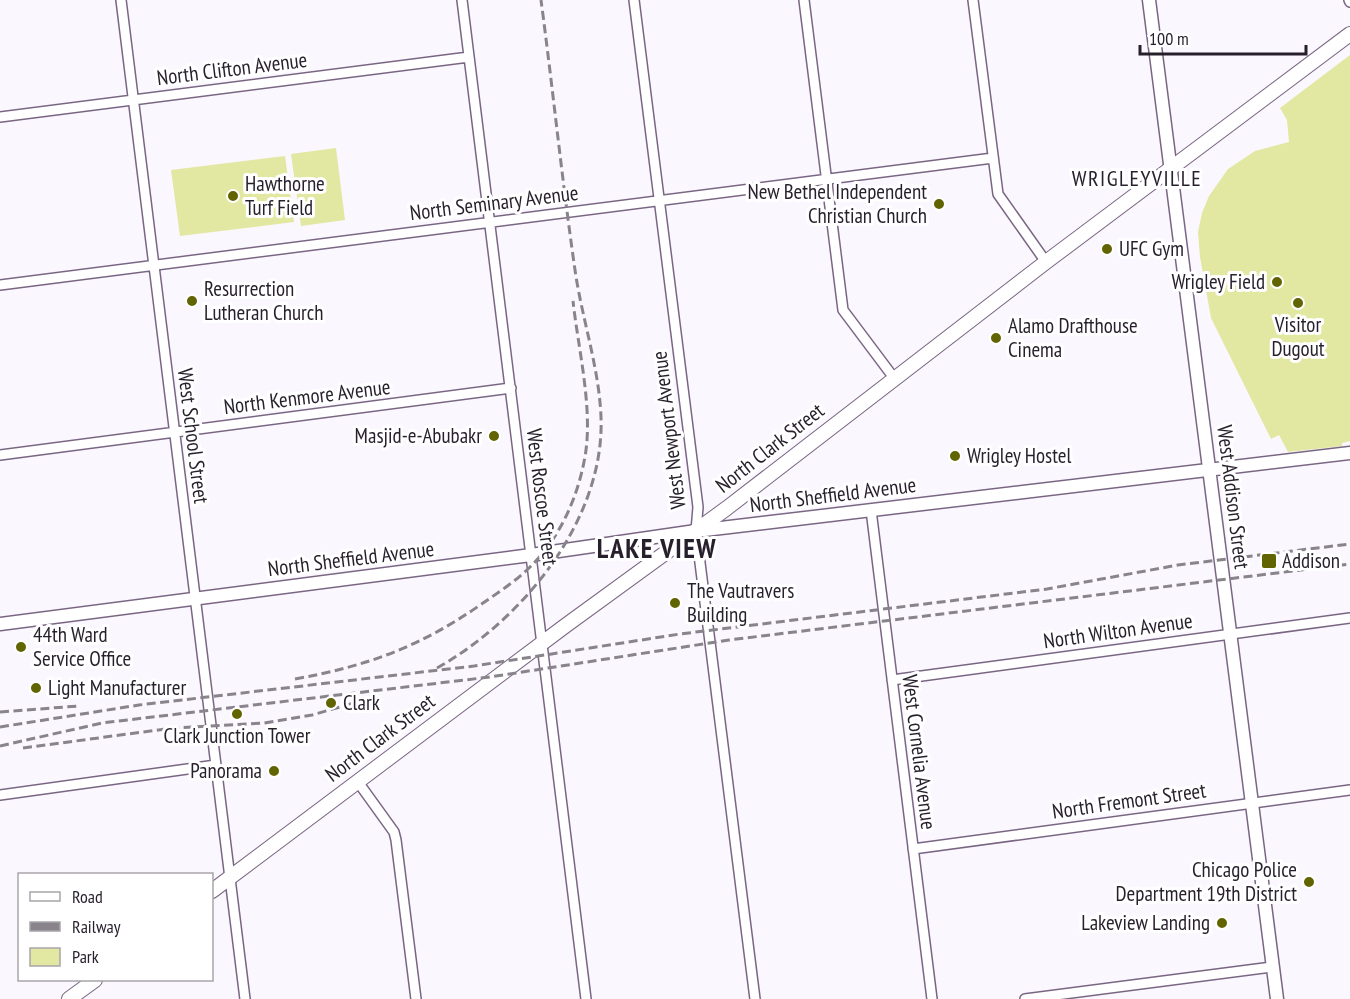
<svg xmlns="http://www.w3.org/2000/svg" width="1350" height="999" font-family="'PT Sans Narrow',sans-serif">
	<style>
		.green { fill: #e2e7a1 }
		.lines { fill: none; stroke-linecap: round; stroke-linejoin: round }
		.minor-casing { stroke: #796683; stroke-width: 12 }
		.tertiary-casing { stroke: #796683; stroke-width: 15 }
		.secondary-casing { stroke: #796683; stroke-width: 16 }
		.minor { stroke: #fff; stroke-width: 9 }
		.tertiary { stroke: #fff; stroke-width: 12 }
		.secondary { stroke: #fff; stroke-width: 14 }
		.rail { stroke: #89838c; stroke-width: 3; stroke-dasharray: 9 4.5; stroke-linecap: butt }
		.poi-dot { fill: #616400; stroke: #fff; stroke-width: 2 }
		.labels { text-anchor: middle; stroke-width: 6; stroke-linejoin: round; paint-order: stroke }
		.street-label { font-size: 21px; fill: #271f2b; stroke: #fff }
		.poi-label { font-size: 21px; fill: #271f2b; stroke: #fff; text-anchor: start }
		.neighbourhood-label { font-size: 22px; letter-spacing: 1.5px; fill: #271f2b; stroke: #fff }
		.district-label { font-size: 27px; font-weight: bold; letter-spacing: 1.5px; fill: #271f2b; stroke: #fff }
	</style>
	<rect width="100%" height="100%" fill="#fbf7fe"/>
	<path class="green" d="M 1350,55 L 1350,441 L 1342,443 L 1342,446 L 1288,452 L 1279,435 L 1271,439 L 1211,318 L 1200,257 L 1198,232 L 1202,213 L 1209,196 L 1228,169 L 1255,151 L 1289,142 L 1287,120 L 1280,108 Z
		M 336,148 L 345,220 L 301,226 L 291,154 Z
		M 285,156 L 294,222 L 180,236 L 171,170 Z"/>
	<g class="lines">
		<defs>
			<path id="minor" d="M 121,0 L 245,999
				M 462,0 L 586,999
				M 634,0 L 698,507 L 696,531 L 755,999
				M 804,0 L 843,310 L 894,378
				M 973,0 L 998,194 L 1046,262
				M 1349,0 L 1350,2
				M 0,117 L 469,57
				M 0,285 L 993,158
				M 0,455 L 511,388
				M 871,510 L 932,999
				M 892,680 L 1350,618
				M 358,782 L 394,832 L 396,840 L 416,999
				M 0,795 L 216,765
				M 913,849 L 1350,790
				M 1025,999 L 1272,967"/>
			<path id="tertiary" d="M 1149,0 L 1277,999
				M 0,624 L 531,555 L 696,531 L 1350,453"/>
			<path id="secondary" d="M 212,891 L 565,626 L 727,508 L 1046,262 L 1350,34
				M 69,999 L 95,980"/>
		</defs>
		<use href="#minor" class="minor-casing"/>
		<use href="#tertiary" class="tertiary-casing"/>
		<use href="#secondary" class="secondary-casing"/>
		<use href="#minor" class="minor"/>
		<use href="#tertiary" class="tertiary"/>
		<use href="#secondary" class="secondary"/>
		<path class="rail" d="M 437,668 C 523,620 605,519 601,417 C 599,367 582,319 575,270 C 562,180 553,90 541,0
			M 295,679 C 368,666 422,646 483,603 C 499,592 516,581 530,567 C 561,537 580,493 586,450 C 592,404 578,347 573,301
			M 0,712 L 78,706
			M 0,727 L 139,705 L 474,666 L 680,634 L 1047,589 L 1178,565 L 1350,544
			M 0,746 L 102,723 L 490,677 L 729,640 L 1350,564
			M 23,748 L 173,728 L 264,723 L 312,715 L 375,697"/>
	</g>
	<g class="poi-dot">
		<circle cx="233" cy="196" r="6"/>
		<circle cx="939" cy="204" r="6"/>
		<circle cx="1107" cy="249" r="6"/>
		<circle cx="1277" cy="282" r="6"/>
		<circle cx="192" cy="301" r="6"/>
		<circle cx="1298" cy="303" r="6"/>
		<circle cx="996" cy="338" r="6"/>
		<circle cx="494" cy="436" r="6"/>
		<circle cx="955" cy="456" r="6"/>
		<rect x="1261" y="553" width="16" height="16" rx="3"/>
		<circle cx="675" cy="603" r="6"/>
		<circle cx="21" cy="647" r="6"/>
		<circle cx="36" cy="688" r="6"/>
		<circle cx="331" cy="703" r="6"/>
		<circle cx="237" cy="714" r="6"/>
		<circle cx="274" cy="771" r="6"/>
		<circle cx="1309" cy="882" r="6"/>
		<circle cx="1222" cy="923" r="6"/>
	</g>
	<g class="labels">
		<g class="street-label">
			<text transform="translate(232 69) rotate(-7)" y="7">North Clifton Avenue</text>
			<text transform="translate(494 203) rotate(-7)" y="7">North Seminary Avenue</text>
			<text transform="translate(307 397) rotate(-7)" y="7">North Kenmore Avenue</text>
			<text transform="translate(669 430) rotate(-97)" y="7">West Newport Avenue</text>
			<text transform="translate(193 436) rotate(83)" y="7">West School Street</text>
			<text transform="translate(770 448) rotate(-38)" y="7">North Clark Street</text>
			<text transform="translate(833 495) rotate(-7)" y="7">North Sheffield Avenue</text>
			<text transform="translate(542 497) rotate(83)" y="7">West Roscoe Street</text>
			<text transform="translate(1233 497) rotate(83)" y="7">West Addison Street</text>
			<text transform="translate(351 559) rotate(-7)" y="7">North Sheffield Avenue</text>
			<text transform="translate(1118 631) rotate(-8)" y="7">North Wilton Avenue</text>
			<text transform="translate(380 738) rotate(-37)" y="7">North Clark Street</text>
			<text transform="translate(919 752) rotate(83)" y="7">West Cornelia Avenue</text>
			<text transform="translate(1129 801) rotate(-8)" y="7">North Fremont Street</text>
		</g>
		<g class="poi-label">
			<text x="245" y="191">Hawthorne<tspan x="245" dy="24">Turf Field</tspan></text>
			<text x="927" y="199" text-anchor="end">New Bethel Independent<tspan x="927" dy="24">Christian Church</tspan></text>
			<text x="1119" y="256">UFC Gym</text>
			<text x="1265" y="289" text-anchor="end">Wrigley Field</text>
			<text x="204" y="296">Resurrection<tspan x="204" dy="24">Lutheran Church</tspan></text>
			<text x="1298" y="332" text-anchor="middle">Visitor<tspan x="1298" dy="24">Dugout</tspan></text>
			<text x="1008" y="333">Alamo Drafthouse<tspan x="1008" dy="24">Cinema</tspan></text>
			<text x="482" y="443" text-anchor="end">Masjid-e-Abubakr</text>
			<text x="967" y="463">Wrigley Hostel</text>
			<text x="1282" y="568">Addison</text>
			<text x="687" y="598">The Vautravers<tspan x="687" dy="24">Building</tspan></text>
			<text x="33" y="642">44th Ward<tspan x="33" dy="24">Service Office</tspan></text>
			<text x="48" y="695">Light Manufacturer</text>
			<text x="343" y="710">Clark</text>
			<text x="237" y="743" text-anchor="middle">Clark Junction Tower</text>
			<text x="262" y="778" text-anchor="end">Panorama</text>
			<text x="1297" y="877" text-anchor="end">Chicago Police<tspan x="1297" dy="24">Department 19th District</tspan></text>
			<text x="1210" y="930" text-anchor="end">Lakeview Landing</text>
		</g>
		<g class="neighbourhood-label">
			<text x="1137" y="186">WRIGLEYVILLE</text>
		</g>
		<g class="district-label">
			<text x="657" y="558">LAKE VIEW</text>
		</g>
	</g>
	<rect x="18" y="873" width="195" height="108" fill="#ffffff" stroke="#a9a5aa" stroke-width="1.5"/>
	<rect x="30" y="892" width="30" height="9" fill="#ffffff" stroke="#a9a5aa" stroke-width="1.5"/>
	<text x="72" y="903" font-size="18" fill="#271f2b">Road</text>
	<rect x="30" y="922" width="30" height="9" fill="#89838c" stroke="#a9a5aa" stroke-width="1.5"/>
	<text x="72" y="933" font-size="18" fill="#271f2b">Railway</text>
	<rect x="30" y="948" width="30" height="18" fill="#e2e7a1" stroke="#a9a5aa" stroke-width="1.5"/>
	<text x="72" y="963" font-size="18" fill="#271f2b">Park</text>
	<path d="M1140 45v9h166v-9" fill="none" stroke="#271f2b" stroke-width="3"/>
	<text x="1149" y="45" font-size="18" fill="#271f2b" stroke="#ffffff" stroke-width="4.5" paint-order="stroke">100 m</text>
</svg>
